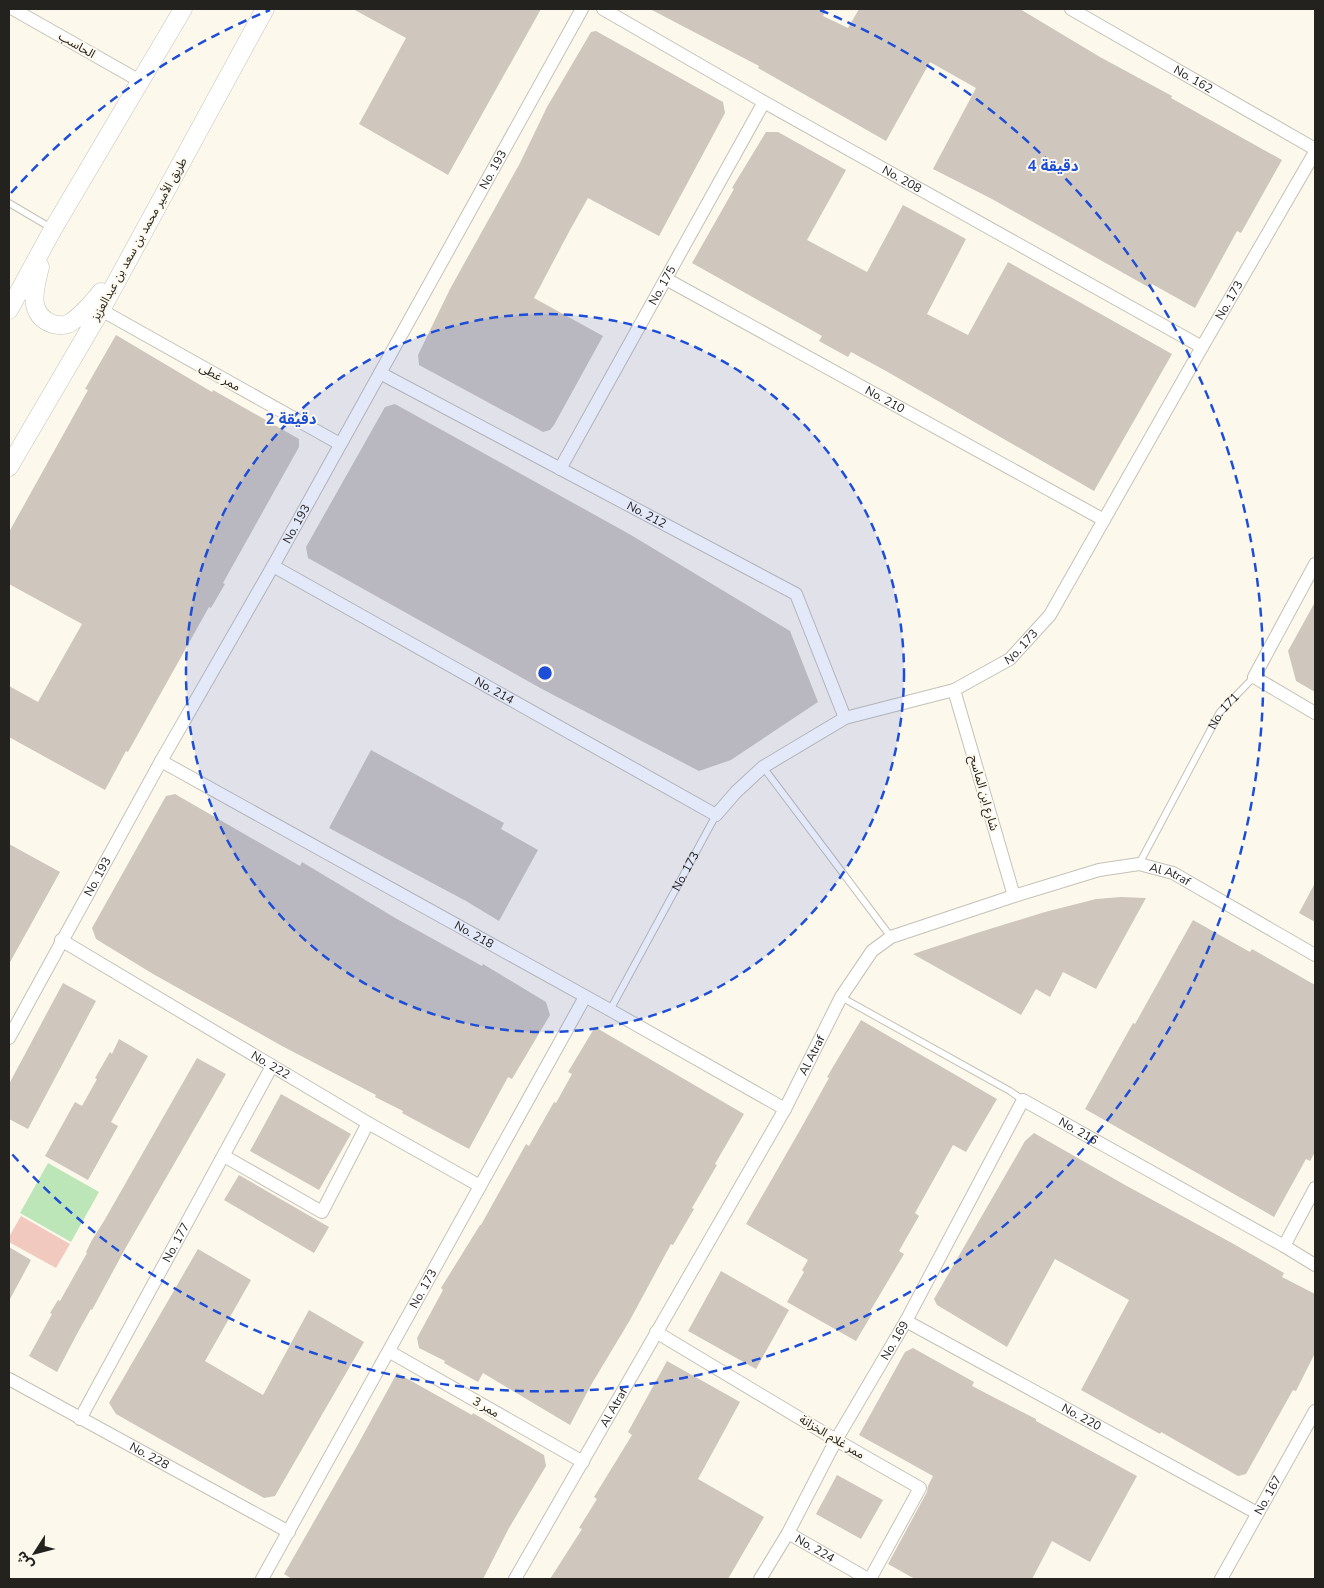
<svg xmlns="http://www.w3.org/2000/svg" width="1324" height="1588" font-family="'Nunito Sans','Noto Sans Arabic',sans-serif">
	<style>
		.green { fill: #f2c9be }
		.water { fill: #bce6b8 }
		.building { fill: #cfc6be }
		.lines { fill: none; stroke-linecap: round; stroke-linejoin: round }
		.service-casing { stroke: #c5c1b6; stroke-width: 8 }
		.minor-casing { stroke: #c5c1b6; stroke-width: 14 }
		.secondary-casing { stroke: #c5c1b6; stroke-width: 19 }
		.service { stroke: #fff; stroke-width: 6 }
		.minor { stroke: #fff; stroke-width: 12 }
		.secondary { stroke: #fff; stroke-width: 18 }
		.ring { fill: none; stroke: #1d4ed8; stroke-width: 2.5; stroke-dasharray: 9 6 }
		.labels { text-anchor: middle; stroke-width: 4; stroke-linejoin: round; paint-order: stroke }
		.street-label { font-size: 12px; fill: #24221e; stroke: #fcf8ec }
		.centre { fill: #1d4ed8; stroke: #fcf8ec; stroke-width: 2.5 }
		.ring-label { font-size: 15px; text-anchor: middle; font-weight: bold; fill: #1d4ed8; stroke: #fcf8ec; stroke-width: 4; stroke-linejoin: round; paint-order: stroke }
	</style>
	<rect width="100%" height="100%" fill="#fcf8ec"/>
	<path class="green" d="M 21,1216 L 70,1244 L 56,1268 L 9,1242 L 9,1237 Z"/>
	<path class="water" d="M 48,1163 L 99,1192 L 71,1242 L 20,1213 Z"/>
	<path class="building" d="M 353,9 L 541,9 L 448,175 L 359,124 L 406,38 Z
		M 650,9 L 826,9 L 823,16 L 848,28 L 859,9 L 1020,9 L 1100,57 L 1172,96 L 1171,98 L 1282,160 L 1241,233 L 1237,231 L 1195,308 L 1152,284 L 1150,288 L 992,199 L 933,169 L 976,88 L 930,62 L 886,141 L 758,68 L 759,66 Z
		M 596,31 L 723,102 L 725,113 L 659,236 L 588,198 L 570,230 L 534,298 L 603,336 L 554,425 L 550,430 L 543,432 L 419,365 L 418,355 L 450,289 L 520,163 L 547,107 L 591,32 Z
		M 766,132 L 778,132 L 846,170 L 807,240 L 867,272 L 903,205 L 966,239 L 927,314 L 968,335 L 1008,262 L 1172,354 L 1094,491 L 886,371 L 851,352 L 848,357 L 819,341 L 822,336 L 692,263 L 734,189 L 732,188 Z
		M 116,335 L 212,392 L 213,390 L 299,439 L 299,447 L 223,583 L 225,584 L 211,608 L 209,607 L 128,752 L 126,751 L 105,790 L 9,737 L 9,686 L 38,702 L 82,624 L 9,584 L 9,532 L 88,390 L 85,389 Z
		M 395,404 L 631,535 L 790,631 L 818,702 L 731,760 L 699,771 L 542,689 L 308,558 L 306,547 L 385,407 Z
		M 1315,602 L 1315,692 L 1296,681 L 1288,651 Z
		M 371,750 L 504,823 L 501,829 L 538,850 L 499,921 L 466,901 L 329,828 Z
		M 175,794 L 300,866 L 302,862 L 397,919 L 482,966 L 483,964 L 546,1002 L 550,1015 L 512,1079 L 508,1077 L 469,1149 L 402,1113 L 403,1111 L 375,1097 L 376,1095 L 282,1046 L 153,974 L 96,939 L 92,928 L 166,796 Z
		M 9,844 L 60,872 L 9,964 Z
		M 1315,883 L 1315,922 L 1299,913 Z
		M 1121,897 L 1146,898 L 1096,989 L 1063,972 L 1050,997 L 1036,989 L 1021,1015 L 913,954 L 980,932 L 1045,912 L 1096,899 Z
		M 1193,920 L 1250,952 L 1252,949 L 1315,985 L 1315,1152 L 1310,1161 L 1306,1159 L 1274,1217 L 1085,1109 L 1133,1023 L 1135,1024 Z
		M 63,983 L 96,1001 L 28,1129 L 9,1119 L 9,1084 Z
		M 861,1020 L 997,1099 L 966,1152 L 953,1145 L 915,1213 L 919,1216 L 899,1251 L 904,1254 L 869,1313 L 872,1314 L 856,1341 L 787,1302 L 804,1272 L 802,1270 L 808,1260 L 746,1224 L 800,1130 L 829,1078 L 827,1077 Z
		M 595,1027 L 744,1114 L 715,1164 L 717,1165 L 692,1208 L 694,1209 L 673,1245 L 671,1244 L 630,1320 L 591,1385 L 570,1425 L 483,1373 L 478,1382 L 444,1363 L 445,1361 L 419,1348 L 417,1338 L 443,1290 L 441,1288 L 480,1225 L 481,1225 L 526,1144 L 529,1146 L 554,1102 L 556,1103 L 572,1074 L 568,1072 Z
		M 119,1039 L 148,1056 L 111,1122 L 118,1126 L 88,1180 L 45,1156 L 75,1102 L 82,1106 L 97,1079 L 95,1078 L 110,1052 L 112,1054 Z
		M 197,1058 L 226,1074 L 125,1249 L 92,1310 L 91,1309 L 78,1332 L 57,1372 L 29,1356 L 52,1314 L 50,1313 L 58,1300 L 60,1301 L 87,1253 L 86,1252 L 92,1240 L 104,1221 Z
		M 281,1094 L 351,1134 L 319,1190 L 250,1151 Z
		M 1034,1133 L 1125,1185 L 1230,1242 L 1284,1273 L 1282,1277 L 1315,1294 L 1315,1353 L 1296,1391 L 1293,1390 L 1246,1474 L 1238,1476 L 1161,1432 L 1160,1434 L 1081,1390 L 1129,1300 L 1055,1259 L 1007,1347 L 937,1305 L 934,1299 L 1025,1141 Z
		M 239,1175 L 329,1227 L 314,1253 L 224,1200 Z
		M 9,1247 L 31,1260 L 9,1301 Z
		M 198,1249 L 251,1280 L 205,1361 L 263,1395 L 309,1310 L 364,1342 L 275,1496 L 264,1498 L 116,1414 L 109,1403 Z
		M 721,1271 L 789,1310 L 756,1369 L 688,1331 Z
		M 913,1348 L 974,1382 L 972,1386 L 1036,1419 L 1036,1421 L 1137,1476 L 1090,1562 L 1052,1541 L 1032,1579 L 915,1579 L 888,1564 L 927,1492 L 928,1486 L 933,1476 L 859,1435 L 905,1352 Z
		M 667,1361 L 740,1402 L 698,1479 L 764,1517 L 728,1579 L 550,1579 L 582,1529 L 579,1528 L 597,1499 L 594,1497 L 632,1435 L 628,1432 Z
		M 397,1373 L 472,1415 L 473,1413 L 544,1455 L 546,1466 L 509,1528 L 483,1579 L 292,1579 L 284,1574 L 356,1448 Z
		M 837,1475 L 883,1500 L 861,1539 L 816,1514 Z"/>
	<g class="lines">
		<defs>
			<g id="service">
				<path d="M 9,203 L 53,229"/>
				<path d="M 763,767 L 891,937"/>
				<path id="s1" d="M 1139,864 L 1220,712 L 1254,677"/>
				<path d="M 841,997 L 1010,1091 L 1023,1100"/>
				<path id="s2" d="M 610,1010 L 716,815"/>
			</g>
			<g id="minor">
				<path d="M 13,9 L 140,81"/>
				<path id="s3" d="M 603,9 L 764,102 L 1202,347"/>
				<path id="s4" d="M 1071,9 L 1315,149"/>
				<path id="s5" d="M 666,279 L 1104,520"/>
				<path d="M 101,310 L 340,444"/>
				<path id="s6" d="M 380,373 L 796,594 L 845,718"/>
				<path id="s7" d="M 560,469 L 764,102"/>
				<path d="M 1315,564 L 1254,677 L 1315,713"/>
				<path id="s8" d="M 273,566 L 716,815 L 736,792 L 763,767 L 845,718 L 954,690 L 1010,659 L 1050,615 L 1202,347 L 1315,152"/>
				<path d="M 954,690 L 1014,896"/>
				<path id="s9" d="M 161,761 L 610,1010 L 785,1109"/>
				<path id="s10" d="M 61,940 L 368,1123 L 480,1186"/>
				<path id="s11" d="M 9,1038 L 161,761 L 273,566 L 582,9"/>
				<path d="M 224,1156 L 322,1212 L 368,1123"/>
				<path d="M 1284,1246 L 1315,1188"/>
				<path id="s12" d="M 906,1321 L 1257,1513"/>
				<path d="M 656,1332 L 836,1440 L 920,1488 L 870,1579"/>
				<path d="M 390,1352 L 583,1462"/>
				<path id="s13" d="M 9,1379 L 289,1532"/>
				<path id="s14" d="M 80,1419 L 272,1066"/>
				<path id="s15" d="M 788,1533 L 868,1579"/>
				<path id="s16" d="M 262,1579 L 585,997"/>
				<path id="s17" d="M 515,1579 L 785,1109 L 841,997 L 872,951 L 891,937 L 1014,896 L 1099,870 L 1139,864 L 1173,873 L 1315,955"/>
				<path id="s18" d="M 760,1579 L 788,1533 L 836,1440 L 906,1321 L 1023,1100 L 1284,1246 L 1315,1265"/>
				<path id="s19" d="M 1221,1579 L 1315,1411"/>
			</g>
			<path id="secondary" d="M 40,267 C 35,287 26,315 53,324 C 57,325 63,326 68,324 C 81,317 92,303 101,292
				M 9,310 L 53,229 L 183,9
				M 9,467 L 101,310 L 265,9"/>
		</defs>
		<use href="#service" class="service-casing"/>
		<use href="#minor" class="minor-casing"/>
		<use href="#secondary" class="secondary-casing"/>
		<use href="#service" class="service"/>
		<use href="#minor" class="minor"/>
		<use href="#secondary" class="secondary"/>
	</g>
	<circle cx="545" cy="673" r="359" fill="#1d4ed8" fill-opacity=".12"/>
	<g class="ring">
		<circle cx="545" cy="673" r="359"/>
		<path d="M11 193A718 718 0 0 1 270 10M820 10A718 718 0 1 1 11 1153"/>
	</g>
	<g class="labels">
		<g class="street-label">
			<text transform="translate(77 45) rotate(30)" y="4">الحاسب</text>
			<text dy="4" stroke="none"><textPath href="#s4" startOffset="141">No. 162</textPath></text>
			<text dy="4" stroke="none"><textPath href="#s11" startOffset="994">No. 193</textPath></text>
			<text dy="4" stroke="none"><textPath href="#s3" startOffset="344">No. 208</textPath></text>
			<text transform="translate(139 239) rotate(-61)" y="4">طريق الأمير محمد بن سعد بن عبدالعزيز</text>
			<text dy="4" stroke="none"><textPath href="#s7" startOffset="210">No. 175</textPath></text>
			<text dy="4" stroke="none"><textPath href="#s8" startOffset="1269">No. 173</textPath></text>
			<text transform="translate(220 377) rotate(29)" y="4">ممر غطى</text>
			<text dy="4" stroke="none"><textPath href="#s5" startOffset="250">No. 210</textPath></text>
			<text dy="4" stroke="none"><textPath href="#s6" startOffset="302">No. 212</textPath></text>
			<text dy="4" stroke="none"><textPath href="#s11" startOffset="589">No. 193</textPath></text>
			<text dy="4" stroke="none"><textPath href="#s8" startOffset="864">No. 173</textPath></text>
			<text dy="4" stroke="none"><textPath href="#s8" startOffset="254">No. 214</textPath></text>
			<text dy="4" stroke="none"><textPath href="#s1" startOffset="175">No. 171</textPath></text>
			<text transform="translate(984 793) rotate(74)" y="4">شارع ابن الماسح</text>
			<text dy="4" stroke="none"><textPath href="#s2" startOffset="158">No. 173</textPath></text>
			<text dy="4" stroke="none"><textPath href="#s17" startOffset="1038">Al Atraf</textPath></text>
			<text dy="4" stroke="none"><textPath href="#s11" startOffset="184">No. 193</textPath></text>
			<text dy="4" stroke="none"><textPath href="#s9" startOffset="358">No. 218</textPath></text>
			<text dy="4" stroke="none"><textPath href="#s17" startOffset="602">Al Atraf</textPath></text>
			<text dy="4" stroke="none"><textPath href="#s10" startOffset="244">No. 222</textPath></text>
			<text dy="4" stroke="none"><textPath href="#s18" startOffset="610">No. 216</textPath></text>
			<text dy="4" stroke="none"><textPath href="#s14" startOffset="201">No. 177</textPath></text>
			<text dy="4" stroke="none"><textPath href="#s16" startOffset="332">No. 173</textPath></text>
			<text dy="4" stroke="none"><textPath href="#s18" startOffset="274">No. 169</textPath></text>
			<text transform="translate(486 1407) rotate(30)" y="4">ممر 3</text>
			<text dy="4" stroke="none"><textPath href="#s17" startOffset="198">Al Atraf</textPath></text>
			<text dy="4" stroke="none"><textPath href="#s12" startOffset="200">No. 220</textPath></text>
			<text transform="translate(832 1437) rotate(31)" y="4">ممر غلام الخزانة</text>
			<text dy="4" stroke="none"><textPath href="#s13" startOffset="160">No. 228</textPath></text>
			<text dy="4" stroke="none"><textPath href="#s19" startOffset="96">No. 167</textPath></text>
			<text dy="4" stroke="none"><textPath href="#s15" startOffset="31">No. 224</textPath></text>
		</g>
	</g>
	<circle cx="545" cy="673" r="8" class="centre"/>
	<g class="ring-label">
		<text x="1053" y="171">4 دقيقة</text>
		<text x="291" y="424">2 دقيقة</text>
	</g>
	<rect width="1324" height="1588" fill="none" stroke="#24221e" stroke-width="20"/>
	<g transform="translate(35 1553) rotate(234)" stroke="#fcf8ec" stroke-width="4" paint-order="stroke">
	<path d="M0-4L9 19L0 12L-9 19Z" fill="#24221e"/>
	<text y="-8" font-size="14" font-weight="bold" text-anchor="middle" fill="#24221e">ش</text>
	</g>
</svg>
